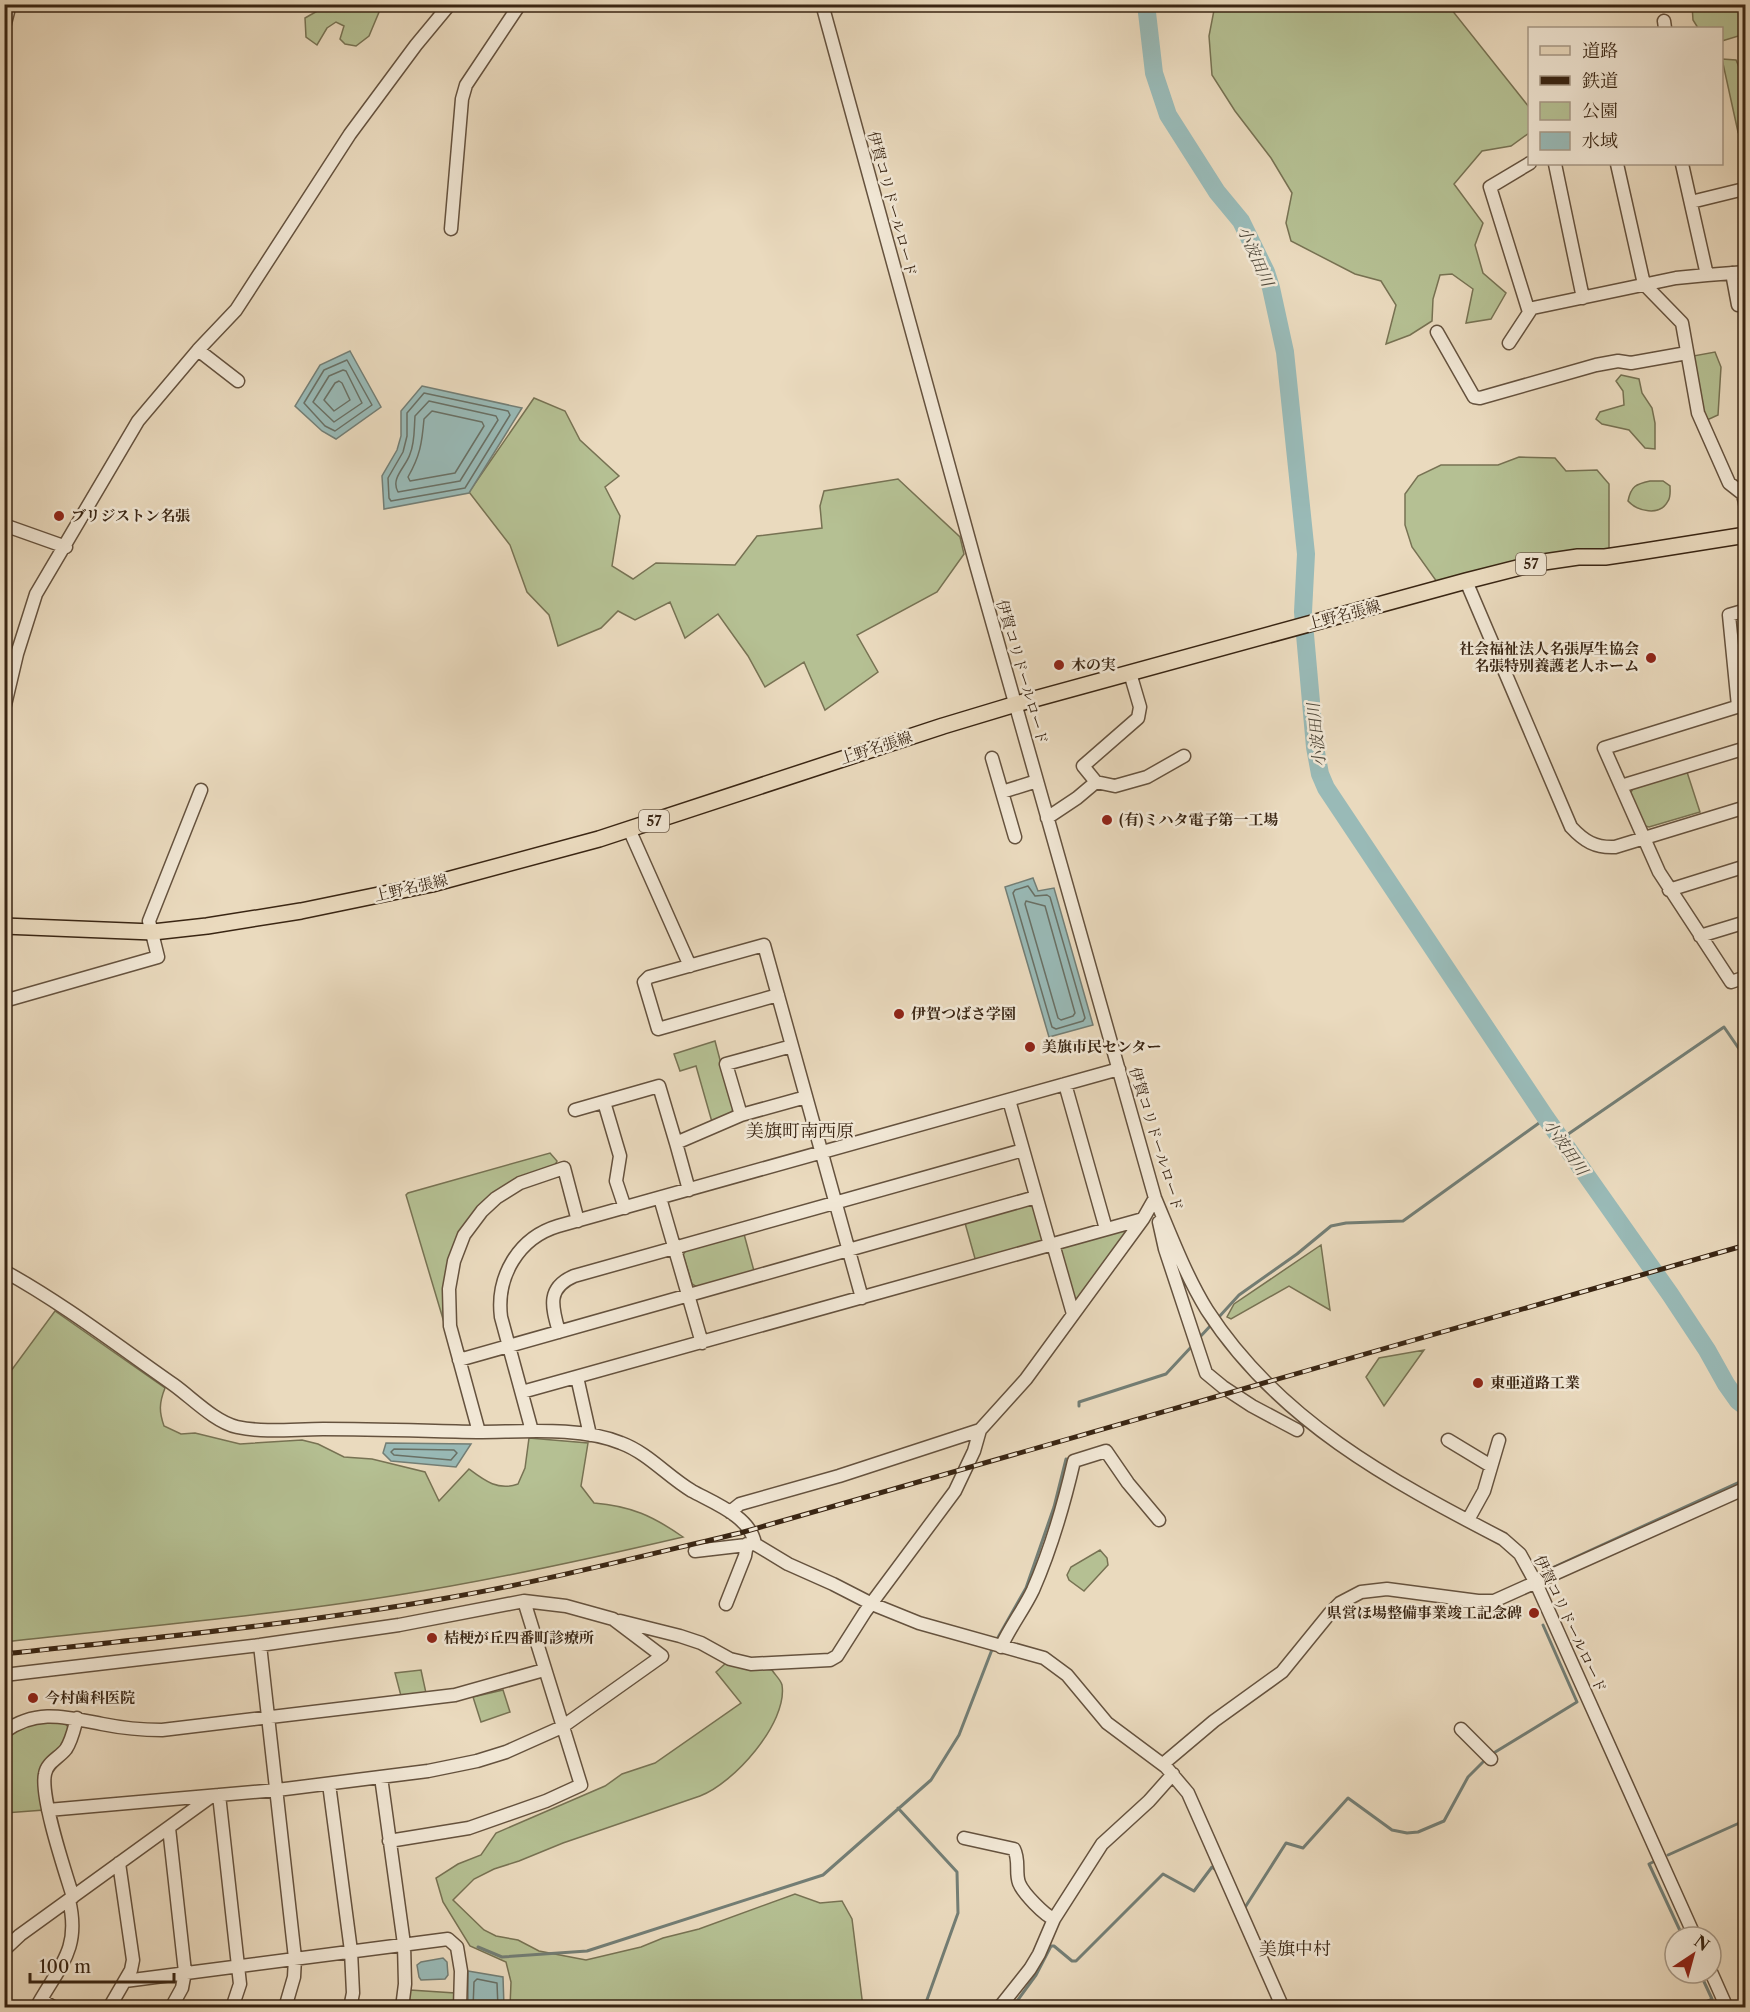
<svg xmlns="http://www.w3.org/2000/svg" width="1750" height="2012" font-family="'Libre Caslon Text','Noto Serif JP',serif">
	<style>
		.green { fill: #b5c093; stroke: #777253; stroke-width: 1.5 }
		.water { fill: #99bab7; stroke: #737e75; stroke-width: 1.5 }
		.lines { fill: none; stroke-linecap: round; stroke-linejoin: round }
		.shore { stroke: #697065; stroke-width: 1.5 }
		.stream { stroke: #737e75; stroke-width: 3 }
		.river { stroke: #99bab7; stroke-width: 18 }
		.minor-casing { stroke: #65523e; stroke-width: 15 }
		.major-casing { stroke: #392513; stroke-width: 18 }
		.minor { stroke: #f1e7d5; stroke-width: 12 }
		.major { stroke: #eadabe; stroke-width: 15 }
		.rail-casing { stroke: #392513; stroke-width: 5 }
		.rail { stroke: #f1e7d5; stroke-width: 3; stroke-dasharray: 9; stroke-linecap: butt }
		.poi-dot { fill: #8f2418; stroke: #f1e7d5; stroke-width: 2 }
		.labels { text-anchor: middle; stroke-width: 5; stroke-linejoin: round; paint-order: stroke }
		.shield { fill: #f1e7d5; stroke: #705f4d; stroke-width: 1.5 }
		.shield-label { font-size: 14px; font-weight: bold; fill: #392513 }
		.street-label { font-size: 15px; fill: #392513; stroke: #f1e7d5 }
		.poi-label { font-size: 15px; font-weight: bold; fill: #392513; stroke: #f1e7d5; text-anchor: start }
		.water-label { font-size: 16px; font-style: italic; fill: #514a3c; stroke: #f1e7d5 }
		.quarter-label { font-size: 18px; fill: #392513; stroke: #f1e7d5 }
	</style>
	<rect width="100%" height="100%" fill="#eadabe"/>
	<filter id="stains"><feTurbulence type="fractalNoise" baseFrequency=".00333" numOctaves="4"/><feColorMatrix values="0 0 0 0 .2 0 0 0 0 .09 0 0 0 0 .02 0 0 0 .5 -.17"/></filter>
	<radialGradient id="worn" r=".72"><stop offset=".6" stop-color="#630" stop-opacity="0"/><stop offset="1" stop-color="#630" stop-opacity=".3"/></radialGradient>
	<path class="green" d="M 328,5 L 328,4 L 382,5 L 369,36 L 356,46 L 345,44 L 340,39 L 344,26 L 336,22 L 327,28 L 317,45 L 306,37 L 305,18 Z
		M 1215,5 L 1450,5 L 1451,9 L 1529,107 L 1529,133 L 1511,146 L 1482,151 L 1454,184 L 1483,223 L 1475,245 L 1483,273 L 1506,293 L 1491,319 L 1466,323 L 1473,289 L 1452,274 L 1440,275 L 1433,299 L 1432,321 L 1410,335 L 1386,344 L 1396,305 L 1381,281 L 1355,274 L 1291,241 L 1286,223 L 1292,193 L 1271,158 L 1235,111 L 1212,75 L 1209,36 Z
		M 1692,5 L 1745,5 L 1745,34 L 1722,41 L 1722,28 L 1698,28 L 1693,20 Z
		M 1722,59 L 1736,60 L 1742,74 L 1745,64 L 1745,126 L 1738,132 Z
		M 1715,352 L 1721,367 L 1718,415 L 1705,421 L 1693,356 Z
		M 1621,375 L 1639,379 L 1642,393 L 1652,408 L 1655,423 L 1655,449 L 1645,448 L 1629,430 L 1602,424 L 1596,419 L 1600,412 L 1624,405 L 1623,391 L 1616,381 Z
		M 534,398 L 565,411 L 580,440 L 619,476 L 605,487 L 620,516 L 612,566 L 633,579 L 656,563 L 735,565 L 757,536 L 822,528 L 820,506 L 824,491 L 898,479 L 960,537 L 964,554 L 937,592 L 857,635 L 878,672 L 825,710 L 804,662 L 765,687 L 748,656 L 718,614 L 685,638 L 670,602 L 635,620 L 618,611 L 601,628 L 558,646 L 549,615 L 527,592 L 510,545 L 469,492 Z
		M 1519,457 L 1555,458 L 1566,471 L 1597,470 L 1609,484 L 1609,554 L 1437,582 L 1412,547 L 1405,525 L 1405,494 L 1418,476 L 1441,465 L 1498,465 Z
		M 1650,481 L 1663,481 L 1670,486 C 1670,491 1671,497 1668,501 C 1660,517 1637,511 1628,501 C 1631,486 1636,484 1650,481 Z
		M 1687,772 L 1700,812 L 1649,827 L 1645,826 L 1630,794 L 1634,787 Z
		M 715,1041 L 733,1109 L 730,1115 L 712,1122 L 696,1066 L 680,1071 L 674,1054 Z
		M 550,1153 L 557,1161 L 554,1167 L 536,1172 L 461,1233 L 446,1329 L 406,1195 L 408,1193 Z
		M 1030,1204 L 1035,1209 L 1043,1238 L 1040,1243 L 976,1262 L 965,1223 Z
		M 1125,1229 L 1130,1232 L 1078,1304 L 1073,1303 L 1058,1252 L 1063,1246 Z
		M 744,1234 L 754,1271 L 697,1287 L 692,1284 L 683,1255 L 686,1250 Z
		M 1321,1245 L 1330,1310 L 1289,1286 L 1231,1319 L 1227,1317 L 1234,1304 Z
		M 55,1311 L 165,1388 C 159,1403 159,1412 164,1426 L 181,1434 L 195,1433 L 240,1444 L 302,1440 L 318,1444 L 344,1457 L 372,1459 L 425,1472 L 439,1501 L 469,1469 C 485,1481 498,1491 518,1484 L 525,1468 L 529,1438 L 588,1443 L 581,1486 L 594,1503 C 631,1506 653,1516 683,1537 C 589,1559 494,1580 398,1595 C 267,1616 136,1627 5,1642 L 5,1379 Z
		M 1424,1350 L 1384,1406 L 1366,1377 L 1379,1358 Z
		M 1100,1550 L 1107,1558 L 1108,1565 L 1084,1591 L 1069,1580 L 1067,1575 L 1071,1567 Z
		M 726,1663 L 772,1670 C 775,1675 781,1680 782,1685 C 788,1723 733,1784 700,1796 L 563,1843 L 519,1861 L 494,1869 L 474,1879 L 453,1900 L 484,1930 L 496,1936 L 518,1940 L 539,1951 L 586,1960 L 641,1947 L 663,1938 L 699,1929 L 795,1894 L 820,1903 L 842,1901 L 852,1919 L 863,2007 L 510,2007 L 511,1982 L 506,1962 L 470,1946 L 443,1902 L 436,1878 L 458,1864 L 481,1855 L 496,1833 L 605,1786 L 622,1774 L 655,1763 L 741,1703 L 716,1672 Z
		M 421,1670 L 426,1693 L 401,1696 L 395,1673 Z
		M 503,1690 L 510,1712 L 481,1722 L 473,1697 Z
		M 63,1721 L 69,1728 L 62,1747 L 47,1759 L 44,1810 L 5,1813 L 5,1738 L 26,1725 Z
		M 410,1990 L 455,1993 L 454,2007 L 406,2008 Z"/>
	<path class="water" d="M 350,351 L 381,407 L 336,439 L 322,431 L 295,406 L 320,365 Z
		M 422,386 L 522,408 L 469,493 L 384,509 L 382,476 L 397,450 L 401,436 L 401,411 Z
		M 1033,878 L 1038,891 L 1054,888 L 1093,1025 L 1049,1037 L 1005,887 Z
		M 386,1443 L 471,1444 L 456,1467 L 391,1461 L 383,1453 Z
		M 443,1958 L 447,1962 L 448,1975 L 445,1979 L 421,1980 L 419,1977 L 417,1965 L 421,1962 Z
		M 468,1971 L 503,1977 L 504,2007 L 468,2007 Z"/>
	<g class="lines">
		<path class="shore" d="M 347,360 L 372,405 L 335,431 L 325,426 L 304,403 L 324,370 Z
			M 343,370 L 346,371 L 362,403 L 334,422 L 313,402 L 329,376 Z
			M 339,381 L 342,383 L 350,400 L 334,411 L 324,400 L 335,383 Z
			M 424,393 L 508,411 L 510,415 L 465,488 L 391,501 L 389,498 L 388,478 L 403,452 L 407,436 L 407,413 Z
			M 429,401 L 496,416 L 498,420 L 460,481 L 398,492 C 390,478 406,467 410,454 C 415,442 414,429 415,416 Z
			M 432,411 L 482,422 L 484,426 L 455,473 L 410,481 L 408,477 C 420,456 422,443 424,419 Z
			M 1028,886 L 1035,896 L 1047,895 L 1050,897 L 1085,1018 L 1083,1021 L 1056,1029 L 1052,1027 L 1013,893 L 1015,890 Z
			M 1026,901 L 1045,906 L 1075,1013 L 1073,1016 L 1061,1020 L 1058,1018 L 1025,904 Z
			M 394,1449 L 454,1450 L 457,1453 L 451,1460 L 394,1455 L 391,1452 Z
			M 473,2008 L 474,1982 L 477,1979 L 497,1983 L 498,2008"/>
		<path class="stream" d="M 1561,1139 L 1724,1027 L 1746,1059
			M 1218,1318 L 1239,1295 L 1297,1254 L 1331,1226 L 1346,1223 L 1403,1221 L 1546,1118
			M 1199,1338 L 1213,1323
			M 1079,1406 L 1079,1402 L 1166,1374 L 1193,1345
			M 1552,1568 L 1746,1479
			M 996,1641 L 1026,1588 L 1054,1507 L 1066,1459
			M 1492,1754 L 1577,1702 L 1543,1625
			M 898,1808 L 957,1872 L 958,1913 L 924,2008
			M 1668,1855 L 1746,1820
			M 1655,1861 L 1649,1864 L 1683,1937
			M 1244,1909 L 1286,1843 L 1303,1848 L 1348,1798 L 1392,1830 L 1407,1833 L 1418,1832 L 1444,1821 L 1468,1777 L 1487,1758
			M 478,1947 L 502,1957 L 587,1951 L 823,1875 L 931,1780 L 959,1735 L 993,1647
			M 1012,2008 L 1036,1975 L 1051,1946 L 1054,1946 L 1072,1961 L 1076,1961 L 1163,1874 L 1194,1891 L 1212,1867 L 1216,1870
			M 1692,2008 L 1712,1999 L 1700,1973"/>
		<path class="river" d="M 1146,4 L 1154,73 L 1168,115 L 1217,192 L 1241,221 L 1266,272 L 1271,288 L 1285,352 L 1306,554 L 1303,612 L 1315,747 L 1320,774 L 1326,788 L 1546,1118 L 1670,1294 L 1707,1350 L 1726,1384 L 1738,1401 L 1746,1407"/>
		<defs>
			<path id="minor" d="M 822,4 L 976,565 L 1155,1198 C 1171,1236 1186,1276 1207,1310 C 1278,1420 1389,1480 1503,1539 L 1520,1554 L 1536,1583 L 1695,1937
				M 1664,21 L 1665,28
				M 4,27 L 10,4
				M 1530,163 L 1490,187 L 1528,309 L 1676,278 L 1707,275 L 1682,164
				M 1555,164 L 1583,298
				M 1617,164 L 1644,284 L 1682,323 L 1698,413 L 1729,483 L 1743,494 L 1746,508
				M 1691,202 L 1740,190
				M 451,229 L 462,99 L 466,85 L 520,4
				M 1732,273 L 1738,305
				M 1707,275 L 1746,272
				M 1437,332 L 1474,397 L 1480,398 L 1596,365 L 1618,361 L 1631,363 L 1687,353
				M 1509,343 L 1532,308
				M 198,350 L 238,381
				M 4,525 L 66,547
				M 1466,581 L 1571,827 C 1584,841 1595,848 1615,847 L 1746,807
				M 1746,704 L 1604,748 L 1659,872 L 1731,982 L 1746,977
				M 1738,706 L 1729,615 L 1746,610
				M 4,709 L 17,654 L 36,594 L 138,421 L 198,350 L 236,310 L 350,134 L 416,45 L 450,4
				M 992,758 L 1015,837
				M 1096,782 L 1115,786 L 1147,777 L 1184,756
				M 1621,786 L 1746,748
				M 1002,792 L 1037,781
				M 1047,818 L 1077,798 L 1096,782 L 1083,766 L 1138,718 L 1140,707 L 1130,673
				M 629,829 L 690,966
				M 1669,890 L 1746,866
				M 1700,936 L 1746,922
				M 778,995 L 658,1029 L 644,982 L 649,977 L 764,945 L 862,1298
				M 4,1001 L 158,957 L 149,921 L 201,790
				M 1065,1084 L 1106,1229
				M 1009,1100 L 1050,1245
				M 604,1102 L 620,1156 L 616,1181 L 625,1208
				M 575,1110 L 659,1086 L 676,1143
				M 741,1115 L 726,1064 L 792,1046
				M 689,1190 L 676,1143 L 741,1115 L 806,1097
				M 660,1198 L 702,1343
				M 1159,1222 L 1165,1249 L 1206,1373 L 1223,1387 L 1252,1406 L 1297,1430
				M 1053,1244 L 1073,1314
				M 4,1271 C 64,1304 118,1346 174,1385 C 192,1398 215,1422 237,1427 C 266,1433 294,1429 323,1429 C 375,1429 426,1431 477,1432 C 522,1432 579,1426 621,1443 C 648,1453 667,1476 692,1491 C 714,1503 751,1517 755,1544
				M 559,1332 C 552,1307 546,1288 574,1276 L 1023,1150
				M 459,1360 L 1036,1197
				M 577,1377 L 590,1435
				M 522,1392 L 1143,1219
				M 532,1431 L 501,1317 C 496,1277 518,1238 558,1226 L 1119,1069
				M 479,1432 L 450,1326 L 449,1289 L 454,1261 L 464,1235 L 482,1211 L 496,1198 L 520,1183 L 564,1168 L 578,1221
				M 1448,1440 L 1491,1466
				M 730,1512 L 740,1504 L 839,1476 L 980,1430
				M 1468,1520 L 1484,1491 L 1499,1440
				M 695,1551 L 755,1544 L 788,1564 L 833,1584 L 872,1604 L 919,1623 L 1044,1658 L 1067,1675 L 1107,1723 L 1166,1767 L 1188,1793 L 1283,2008
				M 726,1604 L 745,1556 L 747,1544
				M 620,1621 L 680,1636 L 701,1643 L 730,1659 L 751,1664 L 830,1660 L 837,1656 L 865,1612 L 955,1491 L 974,1451 L 980,1430 L 1026,1379 L 1143,1219 L 1155,1198 L 1156,1202
				M 260,1645 L 295,1958 L 294,1977 L 285,2008
				M 1001,1647 C 1010,1627 1024,1609 1033,1590 C 1051,1549 1064,1504 1074,1461 L 1106,1451 L 1128,1483 L 1159,1520
				M 4,1675 L 260,1645 L 399,1625 L 524,1601 L 566,1606 L 613,1619 L 662,1656 L 562,1727 L 506,1752 L 477,1761 L 428,1771 L 277,1790 L 48,1810
				M 1461,1729 L 1491,1759
				M 4,1732 C 36,1708 66,1717 102,1724 C 122,1728 142,1730 162,1730 L 455,1695 L 544,1670
				M 1163,1764 L 1214,1721 L 1282,1672 L 1330,1613 L 1340,1603 L 1361,1592 L 1387,1589 L 1478,1601 L 1494,1601 L 1746,1488
				M 381,1777 L 404,1944 L 405,1984 L 402,2008
				M 329,1784 L 351,1951 L 353,1993 L 350,2008
				M 219,1795 L 240,1984 L 232,2008
				M 169,1828 L 185,1972 L 182,1988 L 171,2008
				M 964,1838 L 1014,1849 C 1020,1861 1015,1872 1019,1883 C 1023,1893 1044,1915 1054,1919
				M 389,1841 L 469,1828 L 546,1801 L 581,1785 L 524,1601
				M 73,1897 C 65,1871 40,1797 45,1774 C 47,1762 59,1758 66,1749 C 72,1740 74,1729 77,1718
				M 4,1950 L 20,1935 L 212,1796
				M 1711,1972 L 1727,2008
				M 125,1981 L 448,1939 L 457,1947 L 461,1971 L 460,2008
				M 41,2000 L 55,2008
				M 36,2008 C 59,1966 81,1950 69,1900
				M 109,2008 L 131,1970 L 133,1960 L 119,1863
				M 999,2008 L 1030,1969 L 1039,1954 L 1054,1919 L 1102,1844 L 1149,1801 L 1173,1774"/>
			<path id="major" d="M 4,926 L 153,932 L 207,926 L 301,911 L 432,884 L 599,839 L 943,726 L 1016,704 L 1466,581 L 1537,563 L 1578,557 L 1605,557 L 1639,552 L 1746,535"/>
		</defs>
		<use href="#minor" class="minor-casing"/>
		<use href="#major" class="major-casing"/>
		<use href="#minor" class="minor"/>
		<use href="#major" class="major"/>
		<defs>
			<path id="rail" d="M 4,1654 C 152,1638 300,1624 447,1598 C 545,1581 642,1556 740,1533 L 1746,1245"/>
		</defs>
		<use href="#rail" class="rail-casing"/>
		<use href="#rail" class="rail"/>
	</g>
	<g class="poi-dot">
		<circle cx="59" cy="516" r="6"/>
		<circle cx="1651" cy="658" r="6"/>
		<circle cx="1059" cy="665" r="6"/>
		<circle cx="1107" cy="820" r="6"/>
		<circle cx="899" cy="1014" r="6"/>
		<circle cx="1030" cy="1047" r="6"/>
		<circle cx="1478" cy="1383" r="6"/>
		<circle cx="1534" cy="1613" r="6"/>
		<circle cx="432" cy="1638" r="6"/>
		<circle cx="33" cy="1698" r="6"/>
	</g>
	<g class="labels">
		<g class="shield">
			<rect x="1516" y="553" width="30" height="22" rx="4.5"/>
			<rect x="639" y="810" width="30" height="22" rx="4.5"/>
		</g>
		<g class="shield-label">
			<text x="1531" y="569">57</text>
			<text x="654" y="826">57</text>
		</g>
		<g class="street-label">
			<text transform="translate(892 204) rotate(75)" y="5">伊賀コリドールロード</text>
			<text transform="translate(1344 615) rotate(-15)" y="5">上野名張線</text>
			<text transform="translate(1022 672) rotate(74)" y="5">伊賀コリドールロード</text>
			<text transform="translate(876 748) rotate(-18)" y="5">上野名張線</text>
			<text transform="translate(411 888) rotate(-13)" y="5">上野名張線</text>
			<text transform="translate(1156 1139) rotate(73)" y="5">伊賀コリドールロード</text>
			<text transform="translate(1570 1624) rotate(65)" y="5">伊賀コリドールロード</text>
		</g>
		<g class="poi-label">
			<text x="71" y="521">ブリジストン名張</text>
			<text x="1639" y="654" text-anchor="end">社会福祉法人名張厚生協会<tspan x="1639" dy="17">名張特別養護老人ホーム</tspan></text>
			<text x="1071" y="670">木の実</text>
			<text x="1119" y="825">(有)ミハタ電子第一工場</text>
			<text x="911" y="1019">伊賀つばさ学園</text>
			<text x="1042" y="1052">美旗市民センター</text>
			<text x="1490" y="1388">東亜道路工業</text>
			<text x="1522" y="1618" text-anchor="end">県営ほ場整備事業竣工記念碑</text>
			<text x="444" y="1643">桔梗が丘四番町診療所</text>
			<text x="45" y="1703">今村歯科医院</text>
		</g>
		<g class="water-label">
			<text transform="translate(1256 256) rotate(66)" y="6">小波田川</text>
			<text transform="translate(1316 735) rotate(-96)" y="6">小波田川</text>
			<text transform="translate(1566 1147) rotate(55)" y="6">小波田川</text>
		</g>
		<g class="quarter-label">
			<text x="800" y="1137">美旗町南西原</text>
			<text x="1295" y="1955">美旗中村</text>
		</g>
	</g>
	<rect width="1750" height="2012" fill="none" stroke="#eadabe" stroke-width="24"/>
	<rect x="6" y="6" width="1738" height="2000" fill="none" stroke="#392513" stroke-width="3"/>
	<rect x="12" y="12" width="1726" height="1988" fill="none" stroke="#392513" stroke-width="1.5"/>
	<rect x="1528" y="27" width="195" height="138" fill="#f1e7d5" stroke="#a79987" stroke-width="1.5"/>
	<rect x="1540" y="46" width="30" height="9" fill="#eadabe" stroke="#a79987" stroke-width="1.5"/>
	<text x="1582" y="57" font-size="18" fill="#392513">道路</text>
	<rect x="1540" y="76" width="30" height="9" fill="#392513" stroke="#a79987" stroke-width="1.5"/>
	<text x="1582" y="87" font-size="18" fill="#392513">鉄道</text>
	<rect x="1540" y="102" width="30" height="18" fill="#b5c093" stroke="#a79987" stroke-width="1.5"/>
	<text x="1582" y="117" font-size="18" fill="#392513">公園</text>
	<rect x="1540" y="132" width="30" height="18" fill="#99bab7" stroke="#a79987" stroke-width="1.5"/>
	<text x="1582" y="147" font-size="18" fill="#392513">水域</text>
	<g transform="translate(1693 1955) rotate(36)"><circle r="28" fill="#f1e7d5" stroke="#a79987" stroke-width="1.5"/>
	<path d="M0-4.5L10 22L0 15L-10 22Z" fill="#8f2418"/>
	<text y="-9" font-size="16" font-weight="bold" text-anchor="middle" fill="#392513">N</text>
	</g>
	<path d="M30 1973v9h144v-9" fill="none" stroke="#392513" stroke-width="3"/>
	<text x="39" y="1973" font-size="18" fill="#392513" stroke="#f1e7d5" stroke-width="4.5" paint-order="stroke">100 m</text>
	<rect width="100%" height="100%" filter="url(#stains)"/>
	<rect width="100%" height="100%" fill="url(#worn)"/>
</svg>
